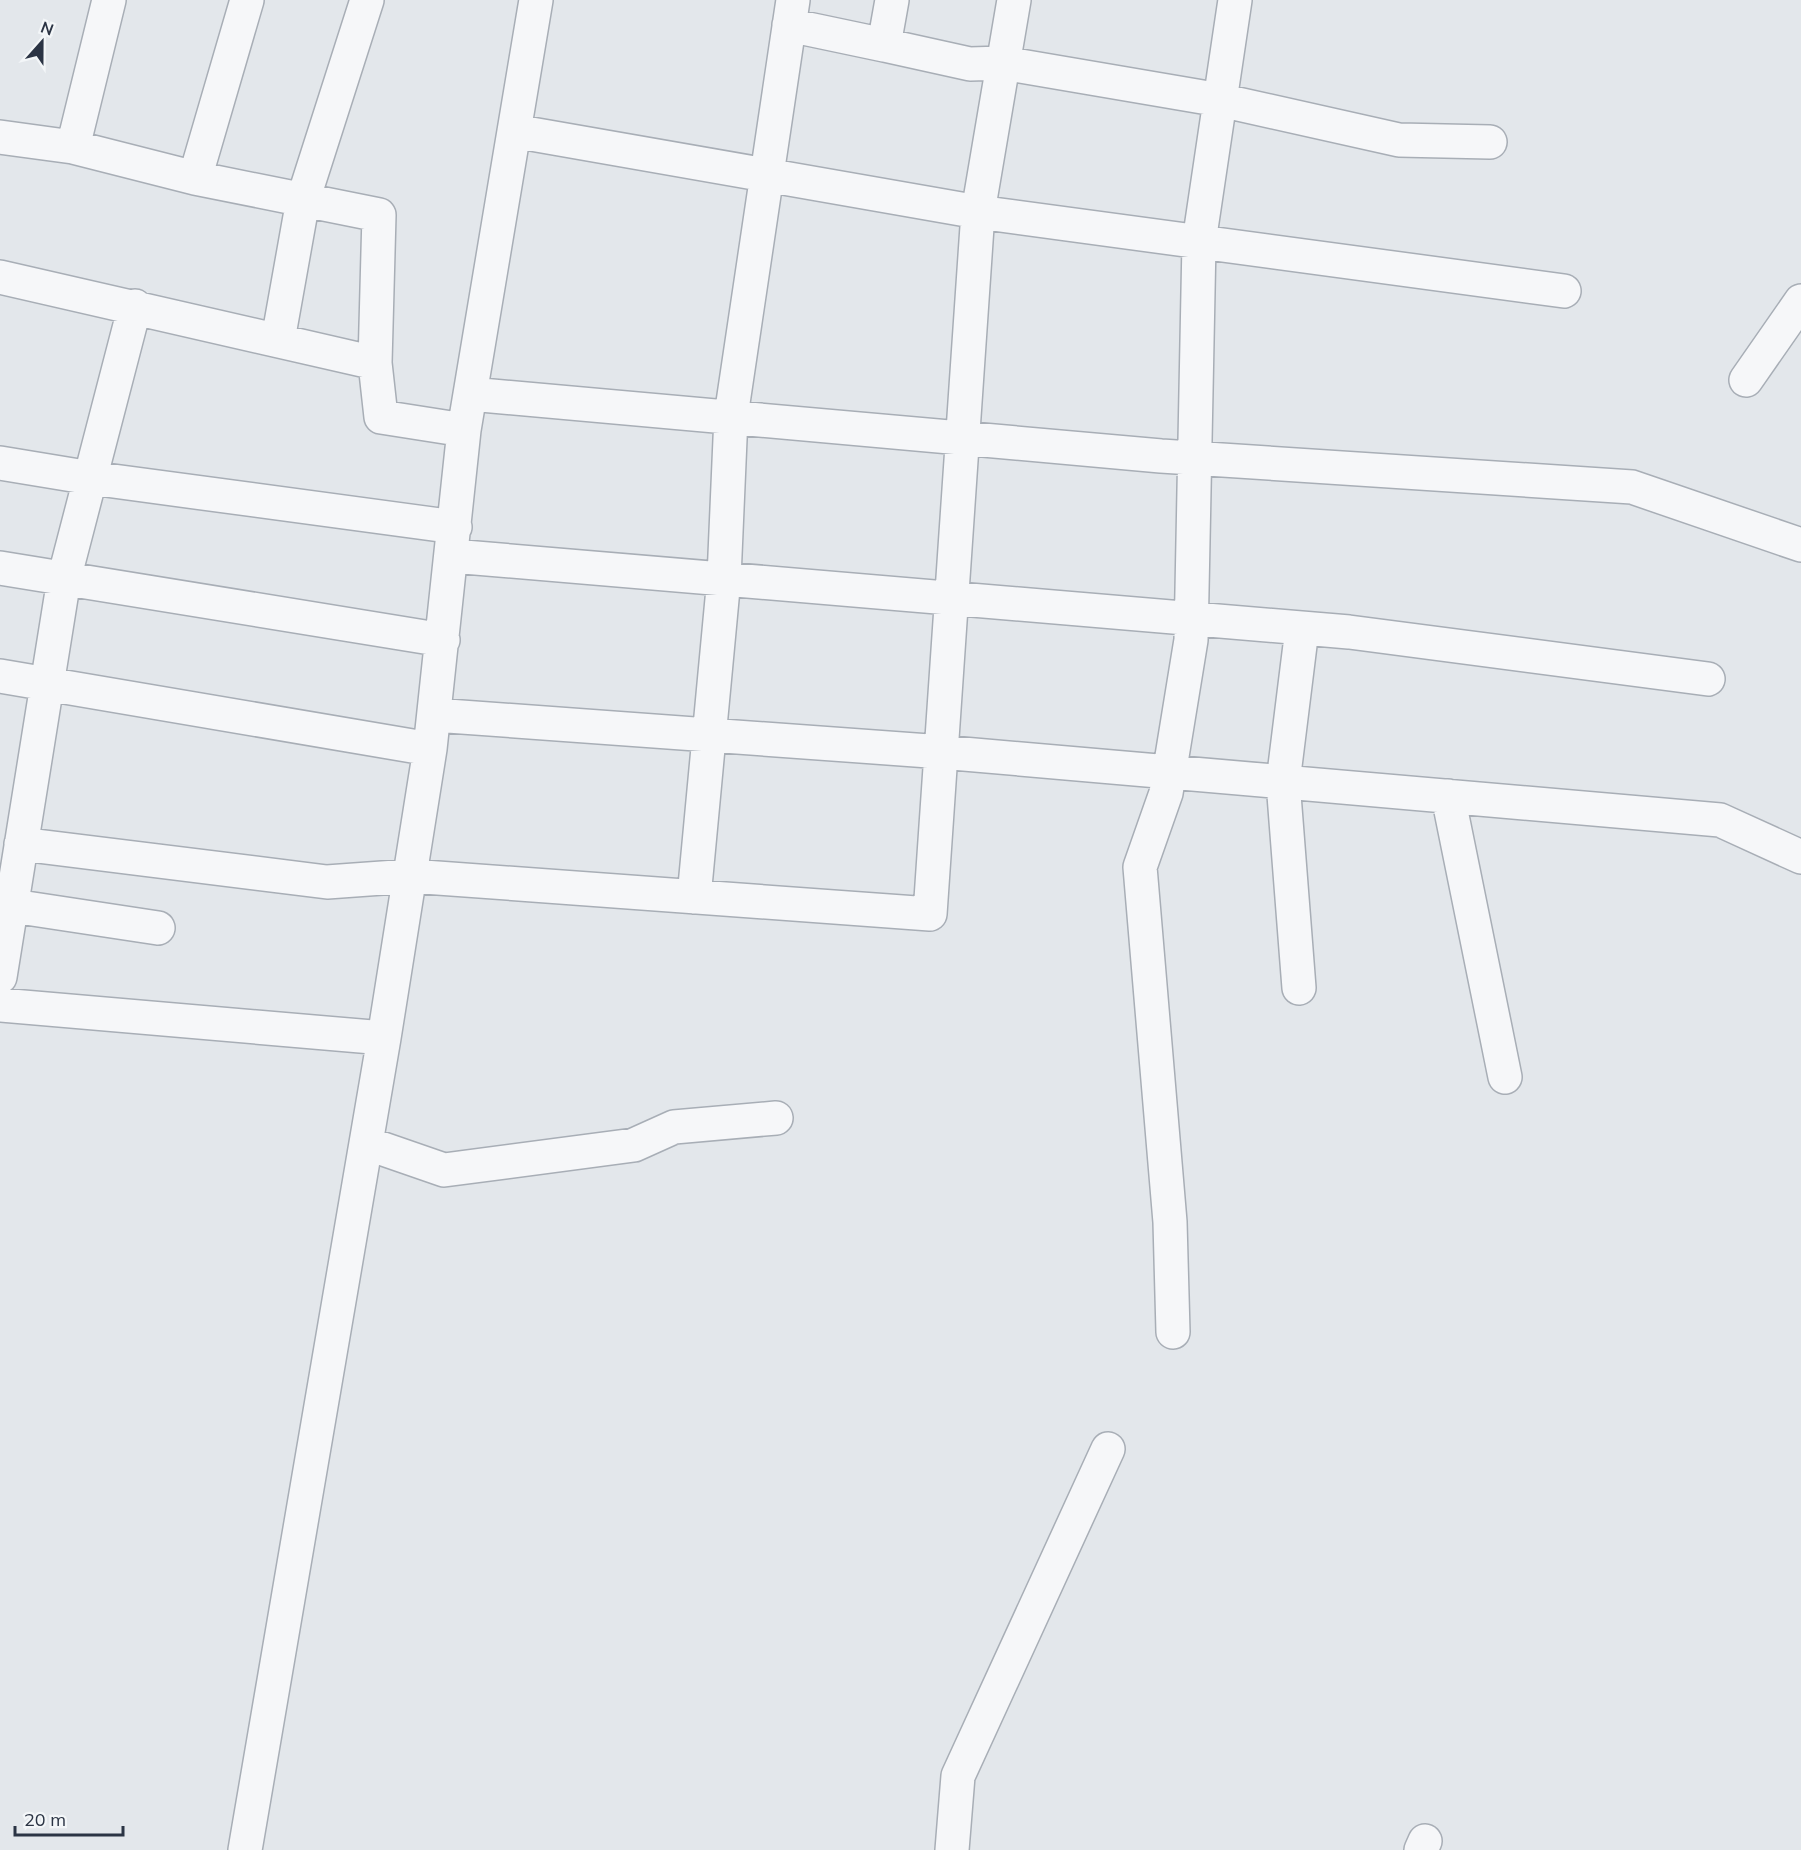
<svg xmlns="http://www.w3.org/2000/svg" width="1801" height="1850" font-family="Mulish,sans-serif">
	<style>
		.lines { fill: none; stroke-linecap: round; stroke-linejoin: round }
		.minor-casing { stroke: #a8aeb6; stroke-width: 36 }
		.minor { stroke: #f6f7f9; stroke-width: 33 }
	</style>
	<rect width="100%" height="100%" fill="#e3e7eb"/>
	<g class="lines">
		<defs>
			<path id="minor" d="M 789,25 L 884,45 L 892,0
				M 884,45 L 970,64 L 1003,63 L 1220,100 L 1399,140 L 1490,142
				M 514,131 L 978,212 L 1564,291
				M 0,137 L 73,147 L 195,178 L 379,215 L 375,363 L 381,417 L 464,430
				M 73,147 L 109,0
				M 195,178 L 247,0
				M 0,277 L 375,363
				M 278,340 L 303,200 L 367,0
				M 1746,380 L 1801,301
				M 470,394 L 1161,456 L 1632,487 L 1801,545
				M 0,463 L 91,478 L 455,527
				M 452,556 L 1349,632 L 1708,679
				M 0,568 L 443,640
				M 0,676 L 430,749
				M 434,715 L 929,751 L 1720,820 L 1801,857
				M 1448,796 L 1505,1077
				M 21,844 L 327,882 L 410,876 L 930,914 L 978,212 L 1014,0
				M 694,897 L 724,578 L 731,416 L 793,0
				M 0,904 L 158,928
				M 0,977 L 64,579 L 135,306
				M 1299,988 L 1283,782 L 1302,629
				M 0,1005 L 384,1038
				M 366,1143 L 444,1170 L 634,1145 L 674,1127 L 776,1118
				M 1173,1332 L 1170,1222 L 1140,867 L 1166,793 L 1191,640 L 1199,242 L 1235,0
				M 245,1850 L 384,1038 L 430,749 L 464,430 L 536,0
				M 952,1850 L 958,1776 L 1108,1449
				M 1421,1850 L 1425,1841"/>
		</defs>
		<use href="#minor" class="minor-casing"/>
		<use href="#minor" class="minor"/>
	</g>
	<g transform="translate(42 42) rotate(21)" stroke="#f3f6f8" stroke-width="4.5" paint-order="stroke">
	<path d="M0-4.5L10 22L0 15L-10 22Z" fill="#2b3444"/>
	<text y="-9" font-size="16" font-weight="bold" text-anchor="middle" fill="#2b3444">N</text>
	</g>
	<path d="M15 1826v9h108v-9" fill="none" stroke="#2b3444" stroke-width="3"/>
	<text x="24" y="1826" font-size="18" fill="#2b3444" stroke="#f3f6f8" stroke-width="4.5" paint-order="stroke">20 m</text>
</svg>
